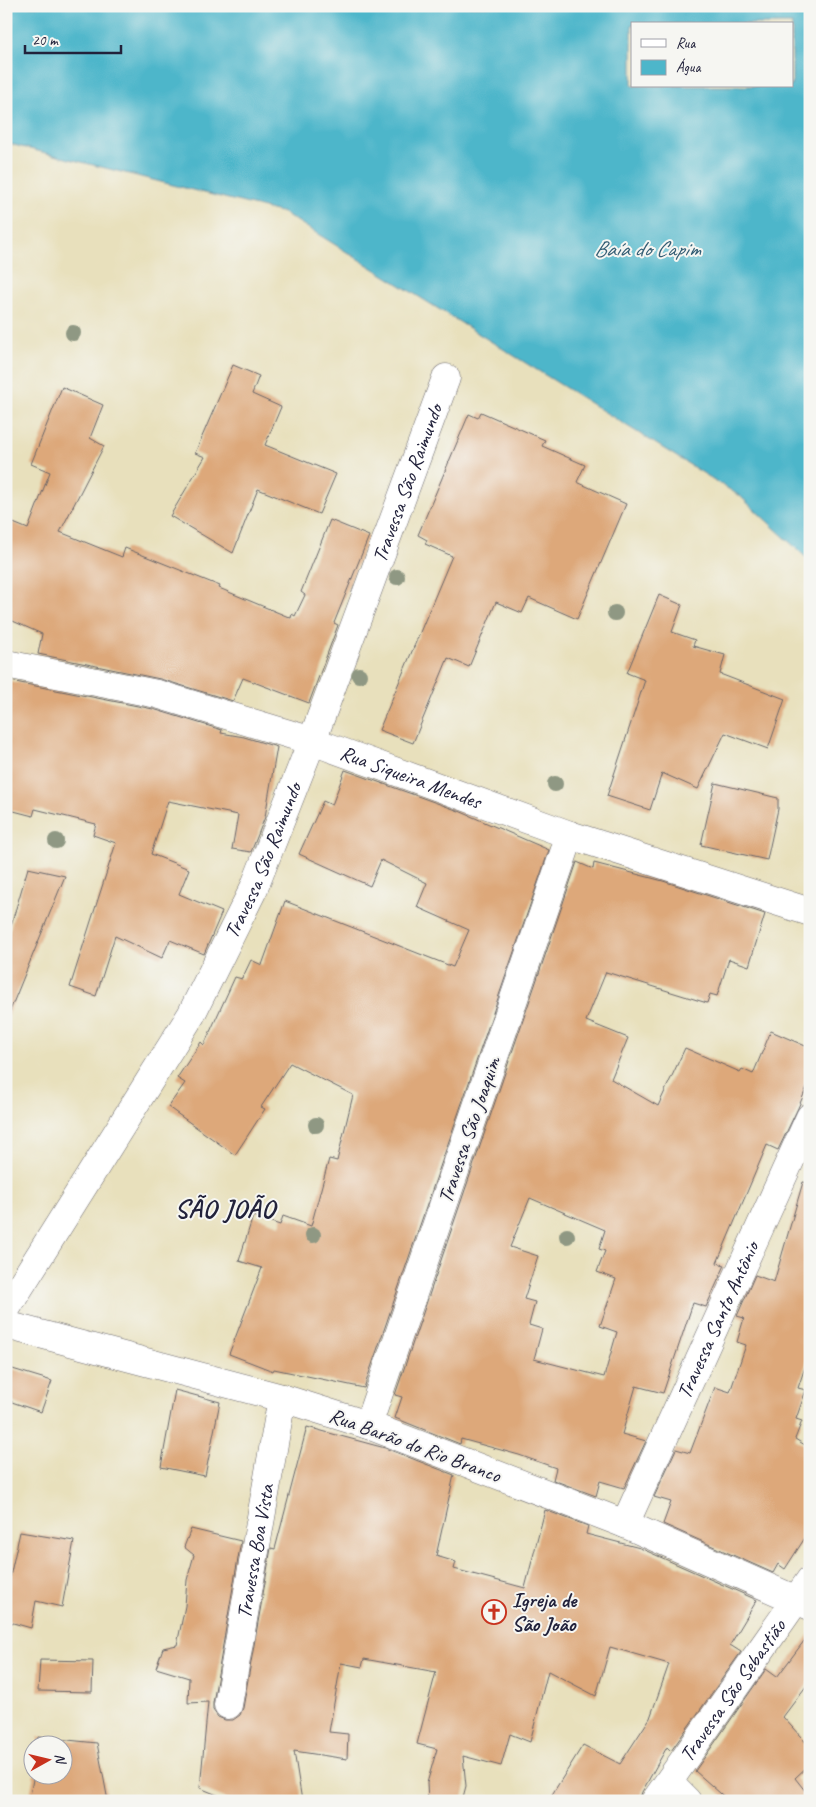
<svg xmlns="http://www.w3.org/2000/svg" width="816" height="1807" font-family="Caveat,sans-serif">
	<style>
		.water { fill: #4db6ca; stroke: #386c82; fill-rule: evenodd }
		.building { fill: #dda87a; fill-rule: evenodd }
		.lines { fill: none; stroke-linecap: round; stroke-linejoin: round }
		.street-casing { stroke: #676468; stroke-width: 29 }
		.secondary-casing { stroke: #676468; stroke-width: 29 }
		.street { stroke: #fff; stroke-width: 28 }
		.secondary { stroke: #fff; stroke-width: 28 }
		.tree { fill: #8f9883 }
		.labels { text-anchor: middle; stroke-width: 4; stroke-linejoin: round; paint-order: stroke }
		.street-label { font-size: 21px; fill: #22223b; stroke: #f6f6f2 }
		.poi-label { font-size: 21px; font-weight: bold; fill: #22223b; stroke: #f6f6f2; text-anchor: start }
		.water-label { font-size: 22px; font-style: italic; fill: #335d74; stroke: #f6f6f2 }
		.district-label { font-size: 26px; font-weight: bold; letter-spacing: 1px; fill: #22223b; stroke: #f6f6f2 }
	</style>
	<rect width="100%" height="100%" fill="#f6f6f2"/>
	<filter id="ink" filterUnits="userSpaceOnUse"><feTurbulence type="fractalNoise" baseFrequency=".02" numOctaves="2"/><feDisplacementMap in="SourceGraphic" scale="10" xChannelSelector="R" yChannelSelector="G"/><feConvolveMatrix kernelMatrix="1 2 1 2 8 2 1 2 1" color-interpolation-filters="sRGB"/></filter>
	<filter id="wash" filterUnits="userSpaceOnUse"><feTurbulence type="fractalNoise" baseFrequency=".0096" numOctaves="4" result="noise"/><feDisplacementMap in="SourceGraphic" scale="20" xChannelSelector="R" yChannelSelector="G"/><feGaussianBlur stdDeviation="1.12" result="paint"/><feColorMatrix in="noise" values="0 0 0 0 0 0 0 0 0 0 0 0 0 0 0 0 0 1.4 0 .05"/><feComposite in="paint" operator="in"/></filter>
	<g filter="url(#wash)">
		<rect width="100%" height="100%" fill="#e8e0bc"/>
		<path class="water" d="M 6,6 L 810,6 L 810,561 L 740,496 L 284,213 L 6,143 ZM 632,24 L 792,24 L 792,86 L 632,86 Z"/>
		<g id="blocks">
			<path class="building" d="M 233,365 L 259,376 L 252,394 L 281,407 L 265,445 L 336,474 L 319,514 L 258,489 L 233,553 L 170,516 L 205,457 L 195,453 Z
				M 62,387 L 103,405 L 90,438 L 104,446 L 60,532 L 122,557 L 125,548 L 220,586 L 219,588 L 291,618 L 292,614 L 295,616 L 305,595 L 301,592 L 330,520 L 369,536 L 334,623 L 338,625 L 309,703 L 243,678 L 233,701 L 160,679 L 38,654 L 42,634 L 6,618 L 6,520 L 28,529 L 50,472 L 31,464 Z
				M 481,412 L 545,440 L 542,446 L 585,465 L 577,482 L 626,504 L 577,619 L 529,598 L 522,613 L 496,602 L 469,667 L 448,658 L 413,743 L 379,730 L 452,556 L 425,544 L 427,540 L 418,535 L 469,414 L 478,418 Z
				M 659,595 L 682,605 L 672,632 L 695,640 L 693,646 L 725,655 L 720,674 L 785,699 L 768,749 L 725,733 L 698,789 L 662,773 L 650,810 L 607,796 L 645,680 L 627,673 Z
				M 10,681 L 153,709 L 222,730 L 221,733 L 244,737 L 277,747 L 265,817 L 251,852 L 232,849 L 238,815 L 168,801 L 151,854 L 189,869 L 179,894 L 222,912 L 204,954 L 170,940 L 162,958 L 115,936 L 96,996 L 70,987 L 116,843 L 93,835 L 96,824 L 35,809 L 33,816 L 6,809 L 6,719 Z
				M 345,770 L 459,811 L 549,850 L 364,1388 L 274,1369 L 273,1371 L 229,1354 L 262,1268 L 239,1261 L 253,1216 L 280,1225 L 283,1216 L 311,1226 L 329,1159 L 337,1161 L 353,1095 L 290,1063 L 261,1107 L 265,1109 L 235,1155 L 168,1107 L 185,1083 L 177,1078 L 201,1042 L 204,1045 L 235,977 L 242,979 L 251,960 L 262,965 L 285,901 L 453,967 L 469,930 L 417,907 L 427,883 L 381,860 L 370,886 L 299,854 L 323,801 L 332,805 Z
				M 715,783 L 778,798 L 778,809 L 767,860 L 701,845 Z
				M 577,862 L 593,869 L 594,863 L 663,881 L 765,914 L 749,966 L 729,959 L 717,996 L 710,994 L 707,1003 L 606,972 L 586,1021 L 628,1038 L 611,1079 L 658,1106 L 685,1048 L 740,1072 L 742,1069 L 753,1074 L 771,1031 L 810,1048 L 810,1080 L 798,1108 L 778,1150 L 767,1145 L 717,1263 L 725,1265 L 706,1307 L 693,1303 L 663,1393 L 636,1386 L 622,1434 L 646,1441 L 624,1488 L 600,1481 L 596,1496 L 553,1480 L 556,1468 L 519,1455 L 461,1439 L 460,1444 L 395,1418 L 402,1397 L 395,1395 ZM 530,1198 L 605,1230 L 599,1249 L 605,1251 L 597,1272 L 616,1279 L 600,1326 L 617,1332 L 604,1377 L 534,1359 L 542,1329 L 529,1325 L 535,1302 L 524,1299 L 538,1256 L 510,1247 Z
				M 28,868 L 65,876 L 7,1018 L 6,942 Z
				M 803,1182 L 810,1183 L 810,1352 L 798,1388 L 806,1390 L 796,1419 L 802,1421 L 795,1439 L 810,1448 L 810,1530 L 785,1569 L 778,1564 L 773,1573 L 663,1524 L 671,1502 L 654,1497 L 676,1449 L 690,1453 L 715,1387 L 730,1392 L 746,1345 L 737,1342 L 744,1318 L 737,1316 L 755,1275 L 774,1282 Z
				M 6,1367 L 52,1381 L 41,1412 L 6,1400 Z
				M 175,1390 L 220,1402 L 205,1476 L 161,1467 Z
				M 307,1427 L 385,1448 L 454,1475 L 436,1556 L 456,1562 L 454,1569 L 525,1588 L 545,1510 L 588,1526 L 586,1534 L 640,1548 L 757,1600 L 730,1645 L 741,1652 L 671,1751 L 667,1747 L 642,1792 L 639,1801 L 548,1801 L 583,1745 L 620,1764 L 650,1718 L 669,1664 L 610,1647 L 596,1696 L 548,1671 L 530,1742 L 510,1734 L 501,1766 L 463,1756 L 466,1786 L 462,1801 L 428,1801 L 427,1783 L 437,1749 L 417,1744 L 436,1672 L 364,1659 L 362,1667 L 341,1663 L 329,1732 L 348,1734 L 347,1759 L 294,1751 L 302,1801 L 232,1801 L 200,1788 L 208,1702 L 188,1703 L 189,1678 L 156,1668 L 163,1648 L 177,1645 L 185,1606 L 187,1580 L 194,1555 L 184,1547 L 191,1529 L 241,1541 L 213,1703 L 213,1710 L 218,1717 L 225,1720 L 233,1720 L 240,1715 L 243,1708 L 271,1548 L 275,1549 Z
				M 20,1532 L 74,1541 L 62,1607 L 36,1601 L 31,1628 L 6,1621 L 6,1576 L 10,1577 Z
				M 810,1633 L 810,1681 L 783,1717 L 810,1747 L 810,1764 L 795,1778 L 810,1797 L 810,1801 L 729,1801 L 695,1771 L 766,1669 L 777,1677 Z
				M 40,1660 L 93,1661 L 92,1692 L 38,1691 Z
				M 38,1737 L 97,1743 L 108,1801 L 29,1801 L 34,1774 L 62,1774 L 62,1744 L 38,1744 Z"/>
		</g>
	</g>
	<g filter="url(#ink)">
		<use href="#blocks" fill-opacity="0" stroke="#676468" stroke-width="1"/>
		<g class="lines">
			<defs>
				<g id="street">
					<path id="s1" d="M 6,664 L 157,694 L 312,741 L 570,835 L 810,912"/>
					<path d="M 570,835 L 368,1425 L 625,1524 L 810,1606"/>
					<path id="s2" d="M 6,1309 L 191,1015 L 254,888 L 312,741 L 446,378"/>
					<path id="s3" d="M 625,1524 L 810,1117"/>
					<path id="s4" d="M 228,1705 L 282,1398"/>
					<path d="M 669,1783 L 687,1801"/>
					<path id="s5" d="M 655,1801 L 810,1580"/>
				</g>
				<path id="secondary" d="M 6,1325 L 282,1398 L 368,1425"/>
			</defs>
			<use href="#street" class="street-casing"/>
			<use href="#secondary" class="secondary-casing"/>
			<use href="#street" class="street"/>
			<use href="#secondary" class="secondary"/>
		</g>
		<g class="tree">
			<circle cx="73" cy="333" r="8"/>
			<circle cx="397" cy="577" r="8"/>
			<circle cx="615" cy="613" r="8"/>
			<circle cx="359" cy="675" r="8"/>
			<circle cx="555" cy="784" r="8"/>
			<circle cx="56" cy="841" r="8"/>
			<circle cx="316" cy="1125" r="8"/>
			<circle cx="313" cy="1235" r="8"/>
			<circle cx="567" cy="1236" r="8"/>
		</g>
	</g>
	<defs>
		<symbol id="church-ring" viewBox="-11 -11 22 22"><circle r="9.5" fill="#f6f6f2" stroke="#c8321e" stroke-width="1.5"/><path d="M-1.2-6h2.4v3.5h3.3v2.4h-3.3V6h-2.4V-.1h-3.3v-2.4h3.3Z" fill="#c8321e"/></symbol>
	</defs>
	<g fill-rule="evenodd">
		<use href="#church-ring" x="480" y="1598" width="28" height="28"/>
	</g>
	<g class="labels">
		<g class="street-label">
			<text dy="7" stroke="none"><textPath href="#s2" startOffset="922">Travessa São Raimundo</textPath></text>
			<text dy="7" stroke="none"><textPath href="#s1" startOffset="421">Rua Siqueira Mendes</textPath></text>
			<text dy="7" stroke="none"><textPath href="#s2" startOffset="518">Travessa São Raimundo</textPath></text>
			<text transform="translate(469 1130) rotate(-71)" y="7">Travessa São Joaquim</text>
			<text dy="7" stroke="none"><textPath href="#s3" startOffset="224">Travessa Santo Antônio</textPath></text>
			<text transform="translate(415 1445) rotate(20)" y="7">Rua Barão do Rio Branco</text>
			<text dy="7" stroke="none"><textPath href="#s4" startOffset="156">Travessa Boa Vista</textPath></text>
			<text dy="7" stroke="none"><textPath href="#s5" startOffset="135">Travessa São Sebastião</textPath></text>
		</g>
		<g class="poi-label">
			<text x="512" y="1607">Igreja de<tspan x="512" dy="24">São João</tspan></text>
		</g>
		<g class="water-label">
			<text x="647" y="256">Baía do Capim</text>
		</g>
		<g class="district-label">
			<text x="225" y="1217">SÃO JOÃO</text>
		</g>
	</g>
	<rect width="816" height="1807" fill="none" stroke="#f6f6f2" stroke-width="25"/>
	<rect x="631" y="22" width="162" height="65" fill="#f6f6f2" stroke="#a1a1a9"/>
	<rect x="641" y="39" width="25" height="8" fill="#ffffff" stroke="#a1a1a9"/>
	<text x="676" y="48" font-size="15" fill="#22223b">Rua</text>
	<rect x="641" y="60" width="25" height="15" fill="#4db6ca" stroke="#a1a1a9"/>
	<text x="676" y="72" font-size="15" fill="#22223b">Água</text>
	<g transform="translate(48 1760) rotate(82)"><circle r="24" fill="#f6f6f2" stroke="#a1a1a9"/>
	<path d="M0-4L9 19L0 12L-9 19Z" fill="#c8321e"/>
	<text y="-8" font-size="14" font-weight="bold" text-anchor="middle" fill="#22223b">N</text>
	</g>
	<path d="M25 45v8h96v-8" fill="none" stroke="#22223b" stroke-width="2.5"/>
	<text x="32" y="45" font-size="15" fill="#22223b" stroke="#f6f6f2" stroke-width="4" paint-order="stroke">20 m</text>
</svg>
